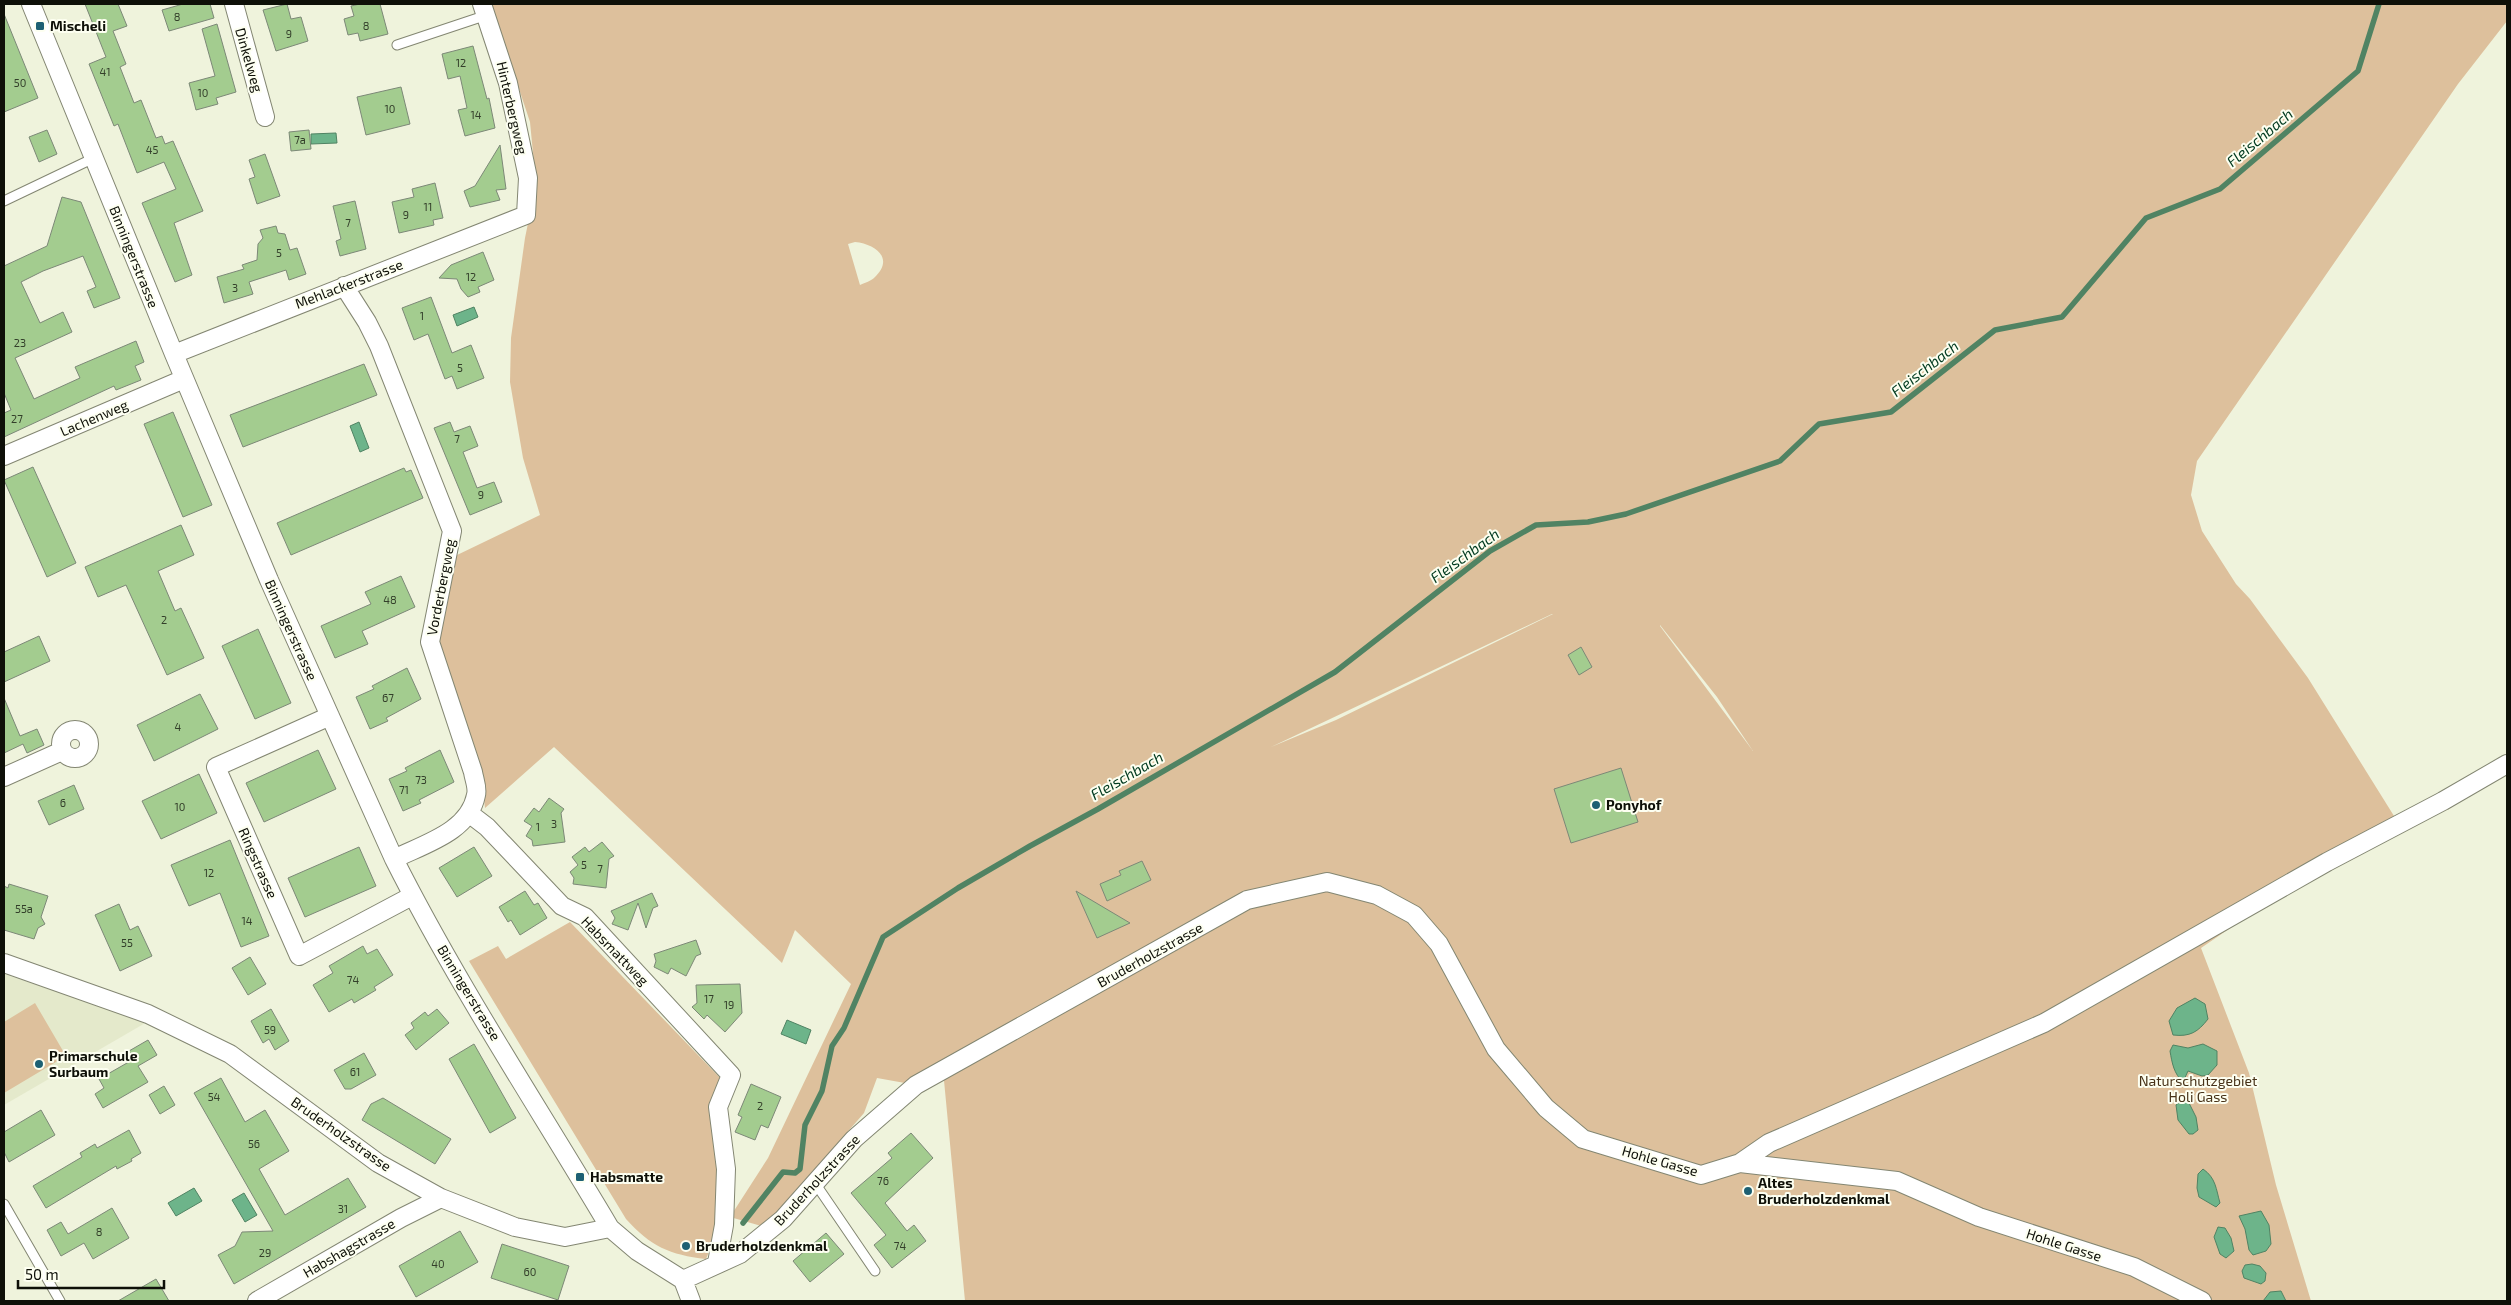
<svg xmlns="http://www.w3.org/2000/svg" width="2511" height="1305" font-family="'Exo 2',sans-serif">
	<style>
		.built { fill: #e4e9cb }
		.green { fill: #ddc09c; fill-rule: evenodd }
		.water { fill: #6db48a; stroke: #508363 }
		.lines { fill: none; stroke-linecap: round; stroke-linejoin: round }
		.stream { stroke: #508363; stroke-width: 5.5 }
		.building { fill: #a3cc8f; stroke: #7c8877 }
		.lane-casing { stroke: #838672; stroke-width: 11 }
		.street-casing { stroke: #838672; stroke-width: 20 }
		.lane { stroke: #fff; stroke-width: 9 }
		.street { stroke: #fff; stroke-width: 18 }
		.poi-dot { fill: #1d6073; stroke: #fdfff1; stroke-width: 2 }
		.labels { text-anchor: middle; stroke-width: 4; stroke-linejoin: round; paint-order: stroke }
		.number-label { font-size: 11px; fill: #333f2a }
		.poi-label { font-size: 14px; font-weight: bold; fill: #0e1008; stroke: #fdfff1; text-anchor: start }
		.street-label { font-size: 14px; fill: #0e1008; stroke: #fdfff1 }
		.park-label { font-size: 14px; fill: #473218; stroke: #fdfff1 }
		.water-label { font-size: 15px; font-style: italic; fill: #003a1f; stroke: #fdfff1 }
	</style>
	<rect width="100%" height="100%" fill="#eff3dc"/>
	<path class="built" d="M 4,974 L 147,1022 L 4,1105 Z"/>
	<path class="green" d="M 491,4 L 2507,4 L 2507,21 L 2458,84 L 2197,461 L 2191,495 L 2202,531 L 2236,584 L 2250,599 L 2308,678 L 2399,824 L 2327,862 L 2201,948 L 2249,1073 L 2276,1185 L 2311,1301 L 965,1301 L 943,1070 L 916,1085 L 877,1078 L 864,1113 L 765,1227 L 730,1217 L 768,1158 L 851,984 L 795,930 L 782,963 L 554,747 L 485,808 L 481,771 L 443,670 L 437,634 L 455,556 L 540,515 L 523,458 L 510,382 L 511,338 L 525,238 L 536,184 L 530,122 ZM 855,242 C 876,244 895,259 874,278 C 871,281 864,283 860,285 L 848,244 ZM 1553,614 L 1336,720 L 1271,747 L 1552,614 ZM 1660,625 L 1717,697 L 1753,751 L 1660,626 Z
		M 570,922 L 724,1082 L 719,1227 L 706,1259 C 670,1255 650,1246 626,1219 L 469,961 L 498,946 L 506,959 Z
		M 35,1003 L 66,1056 L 4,1093 L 4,1022 Z"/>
	<path class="water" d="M 336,133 L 337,143 L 311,144 L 311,134 Z
		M 474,307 L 478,317 L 457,326 L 453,315 Z
		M 359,422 L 369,448 L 360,452 L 350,426 Z
		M 2195,998 L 2205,1004 L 2208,1019 C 2198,1032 2190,1037 2173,1035 L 2169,1021 L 2177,1008 Z
		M 787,1020 L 811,1030 L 806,1044 L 781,1034 Z
		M 2203,1044 L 2217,1051 L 2217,1065 L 2208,1075 L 2202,1076 L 2188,1071 L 2183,1082 C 2174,1074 2172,1063 2170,1051 L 2173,1045 L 2188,1048 Z
		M 2182,1100 L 2189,1103 L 2196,1117 L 2198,1130 L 2193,1134 L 2189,1134 L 2178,1120 L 2176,1105 Z
		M 2203,1169 C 2216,1178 2216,1189 2220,1203 L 2216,1207 L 2199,1197 L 2197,1188 L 2198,1174 Z
		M 194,1188 L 202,1201 L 176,1216 L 168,1203 Z
		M 244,1193 L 257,1215 L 245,1222 L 232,1200 Z
		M 2261,1211 L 2269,1225 L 2271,1244 L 2266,1251 L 2253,1255 L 2249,1250 L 2245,1229 L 2239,1216 Z
		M 2218,1227 L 2225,1228 L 2231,1238 L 2234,1251 L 2226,1258 L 2220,1254 L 2214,1237 Z
		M 2252,1264 L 2260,1266 L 2266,1273 L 2265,1281 L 2261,1284 L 2244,1278 L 2242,1271 L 2245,1265 Z
		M 2281,1291 L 2286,1301 L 2263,1301 L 2270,1292 Z"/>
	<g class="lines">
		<path class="stream" d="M 743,1223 L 783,1172 L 795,1173 L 800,1169 L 805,1125 L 822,1091 L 832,1046 L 844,1028 L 883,937 L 958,888 L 1030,846 L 1098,809 L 1335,672 L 1490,551 L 1536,525 L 1588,522 L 1626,514 L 1780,461 L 1819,424 L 1891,412 L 1995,330 L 2062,317 L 2146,218 L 2220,189 L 2358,71 L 2379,4"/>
	</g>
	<path class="building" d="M 85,4 L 118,4 L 127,26 L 113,31 L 126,64 L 120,67 L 134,103 L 141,100 L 156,138 L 162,136 L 165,144 L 173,141 L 203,211 L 174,223 L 192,275 L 175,282 L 142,203 L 176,189 L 164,162 L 137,173 L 118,124 L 114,126 L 89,64 L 106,57 Z
		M 183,4 L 210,4 L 214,18 L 169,31 L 162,10 Z
		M 287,4 L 291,19 L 301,17 L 308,41 L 276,51 L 263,10 Z
		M 360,4 L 380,4 L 388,34 L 360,41 L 358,33 L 348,35 L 344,19 L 354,16 L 351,6 Z
		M 4,14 L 38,98 L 4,112 Z
		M 217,24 L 236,92 L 216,98 L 218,104 L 196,110 L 189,83 L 215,76 L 202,29 Z
		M 473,46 L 487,99 L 489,98 L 495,128 L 465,136 L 458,110 L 467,108 L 460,76 L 448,79 L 442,54 Z
		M 401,87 L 410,124 L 366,135 L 357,97 Z
		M 47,130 L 57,154 L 39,162 L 29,137 Z
		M 309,130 L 311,149 L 291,151 L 289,132 Z
		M 500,145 L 506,189 L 496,190 L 500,200 L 470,207 L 464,191 L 475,186 Z
		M 265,154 L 280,196 L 257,204 L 249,179 L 255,177 L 249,160 Z
		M 435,183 L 443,218 L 433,220 L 434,225 L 399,233 L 392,202 L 414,197 L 412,189 Z
		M 62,197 L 81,202 L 120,298 L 94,308 L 87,291 L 96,287 L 83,256 L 43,271 L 21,282 L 40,323 L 63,312 L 72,332 L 15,358 L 34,399 L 80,378 L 75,367 L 136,341 L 144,362 L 135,366 L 141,380 L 116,390 L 114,386 L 4,437 L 4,413 L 11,410 L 4,393 L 4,266 L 47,246 Z
		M 355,201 L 366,249 L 340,256 L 336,241 L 341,239 L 333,206 Z
		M 276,226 L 278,233 L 285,234 L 290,250 L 297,248 L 306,274 L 289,280 L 286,270 L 249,282 L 253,294 L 224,303 L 217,277 L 244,269 L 242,265 L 257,260 L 258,244 L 263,238 L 260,230 Z
		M 483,252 L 494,280 L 478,287 L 480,292 L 468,297 L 461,289 L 457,279 L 439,278 L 451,265 Z
		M 431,297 L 452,353 L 471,345 L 484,378 L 457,389 L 452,376 L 445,379 L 428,334 L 414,340 L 402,308 Z
		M 364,364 L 377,395 L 243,447 L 230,415 Z
		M 173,412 L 212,505 L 183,517 L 144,424 Z
		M 450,422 L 454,432 L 470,426 L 478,446 L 463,452 L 477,488 L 494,482 L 502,502 L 470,515 L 434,428 Z
		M 33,467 L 76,563 L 47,577 L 4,480 Z
		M 404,468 L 406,472 L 411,470 L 423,498 L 291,555 L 277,523 Z
		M 181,525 L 194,555 L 158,571 L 175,611 L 181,608 L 204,658 L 167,675 L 126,585 L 98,597 L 85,567 Z
		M 401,576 L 415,607 L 362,631 L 368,644 L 335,658 L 321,626 L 371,604 L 365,592 Z
		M 258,629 L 291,703 L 255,719 L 222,646 Z
		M 39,636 L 50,661 L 4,682 L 4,652 Z
		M 1581,647 L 1592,667 L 1579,675 L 1568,655 Z
		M 407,668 L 421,699 L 386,718 L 388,721 L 370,729 L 356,697 L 374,689 L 372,686 Z
		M 200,694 L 218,729 L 154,761 L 137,725 Z
		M 4,698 L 20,736 L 37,729 L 44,745 L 27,753 L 23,744 L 4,753 Z
		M 318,750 L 336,789 L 264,822 L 246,783 Z
		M 440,750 L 454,782 L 419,800 L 421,803 L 403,811 L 389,779 L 407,771 L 405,768 Z
		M 1621,768 L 1638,822 L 1571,843 L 1554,789 Z
		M 199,774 L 217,813 L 161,839 L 142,801 Z
		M 74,785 L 84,809 L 49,825 L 38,801 Z
		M 549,798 L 564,809 L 561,813 L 565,842 L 533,846 L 532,840 L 526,836 L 532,826 L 524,821 L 534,808 L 539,812 Z
		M 230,840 L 269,936 L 241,947 L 220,893 L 189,906 L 171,865 Z
		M 602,842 L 614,856 L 609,859 L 606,888 L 573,884 L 574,878 L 570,872 L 578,865 L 572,857 L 585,847 L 589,852 Z
		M 359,847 L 376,886 L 305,917 L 288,878 Z
		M 474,847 L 492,876 L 457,897 L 439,868 Z
		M 1142,861 L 1151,880 L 1107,901 L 1100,884 L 1121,875 L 1119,871 Z
		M 9,884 L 48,896 L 41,917 L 45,924 L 38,928 L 34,939 L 4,930 L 4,886 L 8,888 Z
		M 525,891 L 534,905 L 538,903 L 547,918 L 520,935 L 511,920 L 508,922 L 499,907 Z
		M 1076,891 L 1130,923 L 1097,938 Z
		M 652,893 L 658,906 L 653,908 L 646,928 L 638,903 L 628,930 L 612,924 L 615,918 L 611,911 Z
		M 119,904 L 130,930 L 138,926 L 152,956 L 120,971 L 95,915 Z
		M 696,940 L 701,954 L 696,956 L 686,976 L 671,968 L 668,974 L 654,967 L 656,961 L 654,954 Z
		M 363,946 L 367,954 L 377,949 L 393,975 L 374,987 L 376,990 L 354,1003 L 352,999 L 329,1012 L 313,985 L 333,973 L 329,966 Z
		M 250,957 L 266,984 L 248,995 L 232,968 Z
		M 740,984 L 742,1013 L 725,1032 L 707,1015 L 704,1019 L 692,1007 L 697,1003 L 696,985 Z
		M 271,1009 L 289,1041 L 275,1050 L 269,1039 L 263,1043 L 251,1021 Z
		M 437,1009 L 449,1023 L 416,1050 L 405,1035 L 414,1028 L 411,1023 L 425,1012 L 428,1016 Z
		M 148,1040 L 157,1055 L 138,1066 L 148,1082 L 103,1108 L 95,1094 L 104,1088 L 99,1079 L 134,1059 L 129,1051 Z
		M 474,1044 L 516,1118 L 490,1133 L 449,1059 Z
		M 364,1053 L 376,1075 L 351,1089 L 345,1089 L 334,1070 Z
		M 221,1078 L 245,1122 L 265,1110 L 289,1151 L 259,1169 L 285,1215 L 348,1178 L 366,1207 L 234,1284 L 218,1255 L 235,1246 L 242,1232 L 273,1231 L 194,1093 Z
		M 751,1084 L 781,1097 L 768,1128 L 761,1125 L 755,1140 L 735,1132 L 742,1117 L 738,1115 Z
		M 164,1086 L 175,1105 L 160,1114 L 149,1095 Z
		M 383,1098 L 451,1139 L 435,1164 L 362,1120 L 371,1104 Z
		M 41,1110 L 55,1135 L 9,1162 L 4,1152 L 4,1132 Z
		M 129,1130 L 141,1153 L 131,1159 L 132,1161 L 117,1169 L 116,1166 L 46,1208 L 33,1186 L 82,1157 L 80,1153 L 95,1144 L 97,1148 Z
		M 911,1133 L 933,1158 L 885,1203 L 907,1231 L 914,1225 L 926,1241 L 892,1268 L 874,1245 L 886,1235 L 851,1193 L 892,1158 L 888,1153 Z
		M 112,1208 L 129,1238 L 93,1259 L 84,1243 L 61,1256 L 47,1230 L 61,1222 L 68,1234 Z
		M 460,1231 L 478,1262 L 416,1297 L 399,1266 Z
		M 826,1233 L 844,1254 L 810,1282 L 793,1261 Z
		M 502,1244 L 569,1266 L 558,1300 L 491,1278 Z
		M 156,1279 L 169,1301 L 118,1301 Z"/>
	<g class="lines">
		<defs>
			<path id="lane" d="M 397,45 L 487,15
				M 4,201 L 94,158
				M 815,1183 L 875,1271
				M 4,1204 L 60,1301"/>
			<path id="street" d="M 31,4 L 174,354 L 269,580 L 394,859 C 458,986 537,1105 610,1228 L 637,1251 L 683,1280 L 691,1301
				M 234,4 L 265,117
				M 344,286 L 367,322 L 379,346 L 452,531 L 430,642 L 473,772 C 474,779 478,788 476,795 C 469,832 424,844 394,859
				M 174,354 L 526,215 L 528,178 L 508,83 L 482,4
				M 4,456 L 184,379
				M 330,716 L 216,767 L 299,956 L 412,896
				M61 744a14 14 0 1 1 28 0a14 14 0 1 1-28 0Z
				M 4,777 L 62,751
				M 470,814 L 487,827 L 562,906 L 585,917 L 731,1075 L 718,1107 L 726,1169 L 724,1225 L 717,1263
				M 4,963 L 148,1014 L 230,1054 L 378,1163 L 441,1198 L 515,1227 L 565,1237 L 610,1228
				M 1740,1163 L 1769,1143 L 2044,1023 L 2327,862 L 2443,801 L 2507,764
				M 683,1280 L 740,1254 L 783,1219 L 854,1139 L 916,1085 L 1247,900 L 1327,882 L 1377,895 L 1414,915 L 1439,944 L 1496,1049 L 1546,1108 L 1583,1139 L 1701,1175 L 1740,1163 L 1897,1181 L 1979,1217 L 2134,1267 L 2202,1301
				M 257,1301 L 401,1218 L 441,1198"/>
		</defs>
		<use href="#lane" class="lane-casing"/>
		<use href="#street" class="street-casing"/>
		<use href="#lane" class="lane"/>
		<use href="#street" class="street"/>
	</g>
	<g class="poi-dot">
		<rect x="35" y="21" width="10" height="10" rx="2.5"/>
		<circle cx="1596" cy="805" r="5"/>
		<circle cx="39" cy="1064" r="5"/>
		<rect x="575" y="1172" width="10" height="10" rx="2.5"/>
		<circle cx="1748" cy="1191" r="5"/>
		<circle cx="686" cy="1246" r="5"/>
	</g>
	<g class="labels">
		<g class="number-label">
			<text x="177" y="21">8</text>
			<text x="366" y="30">8</text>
			<text x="289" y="38">9</text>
			<text x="461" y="67">12</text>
			<text x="105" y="76">41</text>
			<text x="20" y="87">50</text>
			<text x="203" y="97">10</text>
			<text x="390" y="113">10</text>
			<text x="476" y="119">14</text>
			<text x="300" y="144">7a</text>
			<text x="152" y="154">45</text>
			<text x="428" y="211">11</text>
			<text x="406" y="219">9</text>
			<text x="348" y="227">7</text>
			<text x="279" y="257">5</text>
			<text x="471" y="281">12</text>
			<text x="235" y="292">3</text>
			<text x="422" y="320">1</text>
			<text x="20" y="347">23</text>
			<text x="460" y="372">5</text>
			<text x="17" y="423">27</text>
			<text x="457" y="443">7</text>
			<text x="481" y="499">9</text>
			<text x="390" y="604">48</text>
			<text x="164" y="624">2</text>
			<text x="388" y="702">67</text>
			<text x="178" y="731">4</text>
			<text x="421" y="784">73</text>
			<text x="404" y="794">71</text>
			<text x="63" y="807">6</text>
			<text x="180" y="811">10</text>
			<text x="554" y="828">3</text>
			<text x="538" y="831">1</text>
			<text x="584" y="869">5</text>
			<text x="600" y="873">7</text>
			<text x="209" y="877">12</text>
			<text x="24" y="913">55a</text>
			<text x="247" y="925">14</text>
			<text x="127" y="947">55</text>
			<text x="353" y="984">74</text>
			<text x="709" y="1003">17</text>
			<text x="729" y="1009">19</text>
			<text x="270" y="1034">59</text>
			<text x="355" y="1076">61</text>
			<text x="214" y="1101">54</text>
			<text x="760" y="1110">2</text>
			<text x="254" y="1148">56</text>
			<text x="883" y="1185">76</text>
			<text x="343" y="1213">31</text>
			<text x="99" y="1236">8</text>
			<text x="900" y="1250">74</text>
			<text x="265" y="1257">29</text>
			<text x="438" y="1268">40</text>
			<text x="530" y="1276">60</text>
		</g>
		<g class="poi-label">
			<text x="50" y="31">Mischeli</text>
			<text x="1606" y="810">Ponyhof</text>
			<text x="49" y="1061">Primarschule<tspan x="49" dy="16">Surbaum</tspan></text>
			<text x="590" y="1182">Habsmatte</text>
			<text x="1758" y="1188">Altes<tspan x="1758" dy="16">Bruderholzdenkmal</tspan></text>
			<text x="696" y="1251">Bruderholzdenkmal</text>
		</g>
		<g class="street-label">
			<text transform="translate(249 60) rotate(74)" y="5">Dinkelweg</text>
			<text transform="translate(512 108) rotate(77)" y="5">Hinterbergweg</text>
			<text transform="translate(134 257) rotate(68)" y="5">Binningerstrasse</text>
			<text transform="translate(349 284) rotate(-21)" y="5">Mehlackerstrasse</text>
			<text transform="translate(94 418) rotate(-23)" y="5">Lachenweg</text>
			<text transform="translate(441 587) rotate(-79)" y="5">Vorderbergweg</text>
			<text transform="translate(291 630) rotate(66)" y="5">Binningerstrasse</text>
			<text transform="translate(258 863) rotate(66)" y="5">Ringstrasse</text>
			<text transform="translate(615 951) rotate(46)" y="5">Habsmattweg</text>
			<text transform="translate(1150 955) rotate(-29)" y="5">Bruderholzstrasse</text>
			<text transform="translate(469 993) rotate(59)" y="5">Binningerstrasse</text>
			<text transform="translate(341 1134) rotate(35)" y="5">Bruderholzstrasse</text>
			<text transform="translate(1660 1161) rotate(16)" y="5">Hohle Gasse</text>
			<text transform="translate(817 1180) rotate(-47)" y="5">Bruderholzstrasse</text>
			<text transform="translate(2064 1245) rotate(18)" y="5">Hohle Gasse</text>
			<text transform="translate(349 1248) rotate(-30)" y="5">Habshagstrasse</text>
		</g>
		<g class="park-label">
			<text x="2198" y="1086">Naturschutzgebiet<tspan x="2198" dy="16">Holi Gass</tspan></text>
		</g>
		<g class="water-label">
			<text transform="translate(2260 138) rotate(-40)" y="5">Fleischbach</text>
			<text transform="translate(1925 369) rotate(-38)" y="5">Fleischbach</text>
			<text transform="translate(1465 556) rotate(-36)" y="5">Fleischbach</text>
			<text transform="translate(1127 776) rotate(-30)" y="5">Fleischbach</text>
		</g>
	</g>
	<rect width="2511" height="1305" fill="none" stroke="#0e1008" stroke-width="10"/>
	<path d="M18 1280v8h146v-8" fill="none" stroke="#0e1008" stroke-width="2.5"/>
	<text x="25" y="1280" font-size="15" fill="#0e1008" stroke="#fdfff1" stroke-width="4" paint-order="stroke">50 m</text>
</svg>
